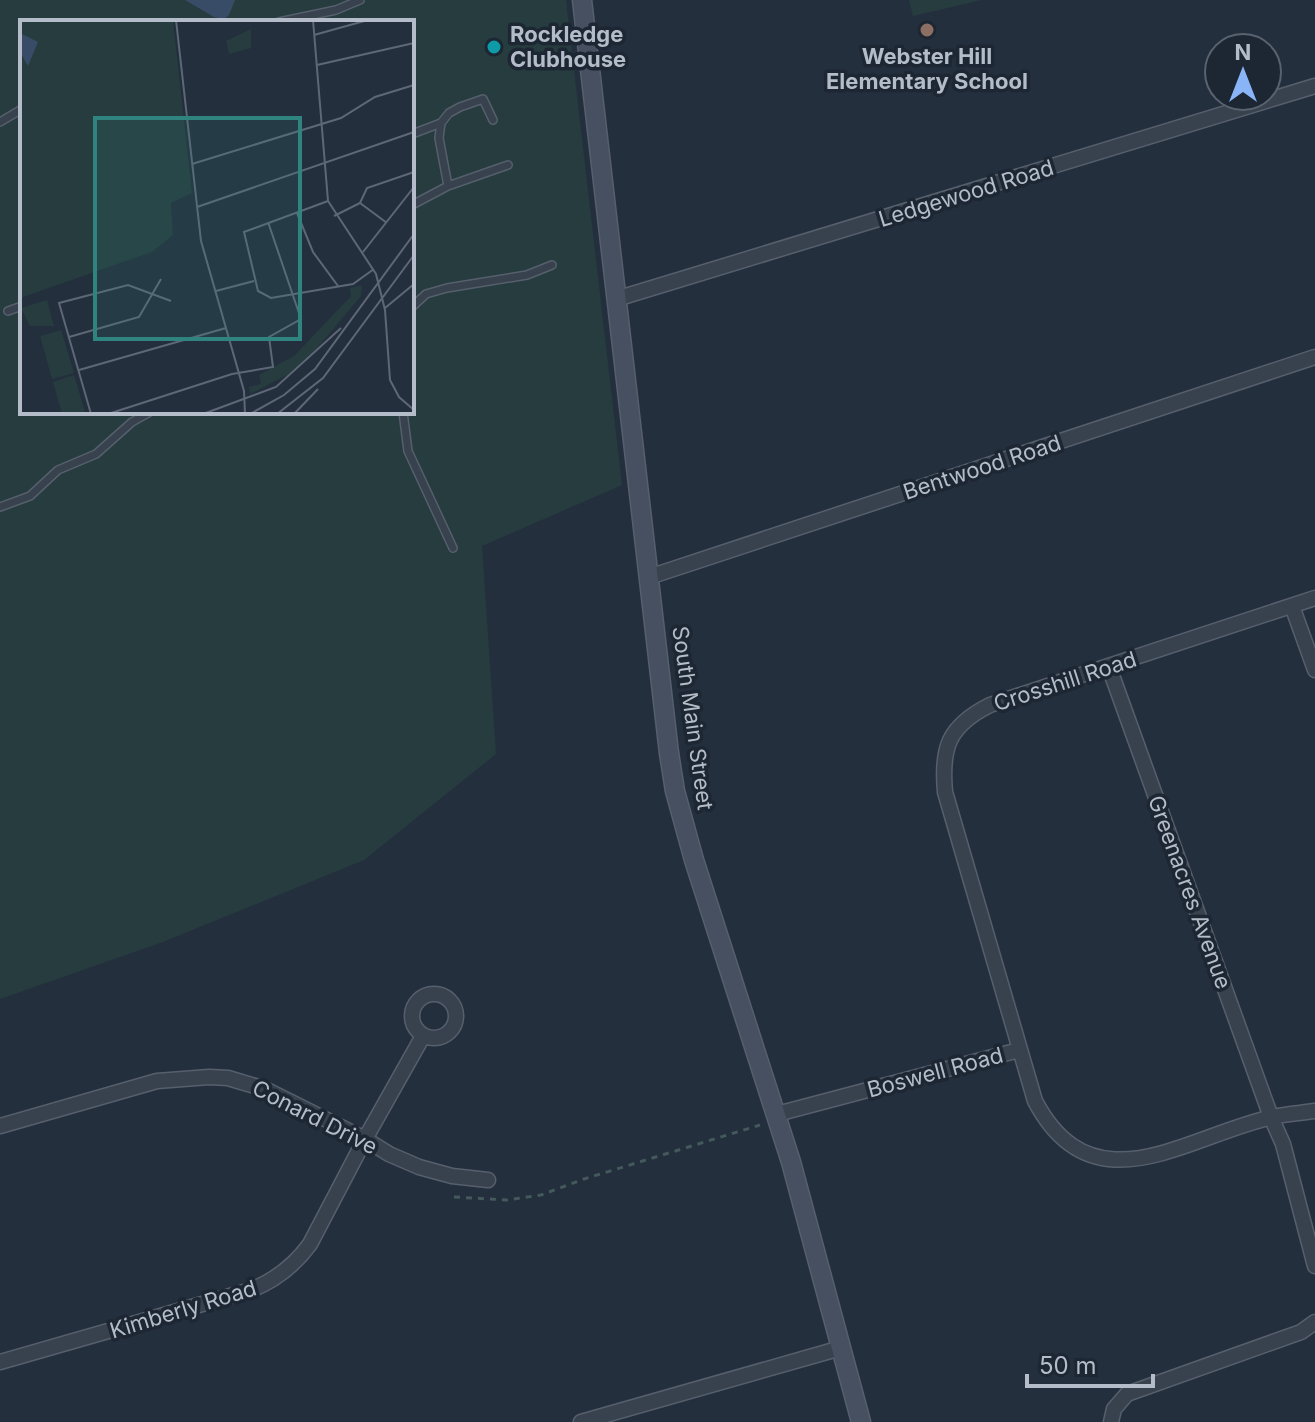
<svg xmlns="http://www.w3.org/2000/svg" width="1315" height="1422" font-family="Inter,sans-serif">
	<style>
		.green { fill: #263c3f; fill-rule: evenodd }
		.water { fill: #394c67 }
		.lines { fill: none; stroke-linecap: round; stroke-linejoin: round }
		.lane-casing { stroke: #565f6c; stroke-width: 10 }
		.street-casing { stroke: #565f6c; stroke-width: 17 }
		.secondary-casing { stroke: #565f6c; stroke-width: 21 }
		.path { stroke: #44595c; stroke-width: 3; stroke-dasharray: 6 6; stroke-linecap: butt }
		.lane { stroke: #38414e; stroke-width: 7 }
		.street { stroke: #38414e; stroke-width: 14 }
		.secondary { stroke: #465061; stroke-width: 18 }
		.education-dot { fill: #8d6e63; stroke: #1d2633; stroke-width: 3 }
		.culture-dot { fill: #0f9aa8; stroke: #1d2633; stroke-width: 3 }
		.labels { text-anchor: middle; stroke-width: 7; stroke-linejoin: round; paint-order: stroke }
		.poi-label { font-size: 22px; font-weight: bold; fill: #b4bcc9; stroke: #1d2633; text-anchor: start }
		.street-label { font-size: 22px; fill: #b4bcc9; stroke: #1d2633 }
		.inset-road { fill: none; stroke: #5e6776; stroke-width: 2 }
		.view { fill: #308480; fill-opacity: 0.15; stroke: #308480; stroke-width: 4 }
		.inset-edge { fill: none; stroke: #b4bcc9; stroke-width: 4 }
	</style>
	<rect width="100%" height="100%" fill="#242f3e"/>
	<path class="green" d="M 0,0 L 566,0 L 622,485 L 482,546 L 496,754 L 364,860 L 163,942 L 0,999 ZM 22,22 L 412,22 L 412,412 L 22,412 Z
		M 909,0 L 982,0 L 913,16 Z"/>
	<path class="water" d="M 185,0 L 235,0 L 229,15 L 224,19 L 214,17 Z"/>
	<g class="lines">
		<defs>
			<path id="lane" d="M 279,22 L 336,10 L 360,0
				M 0,122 L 22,109
				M 441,123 L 439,138 L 448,186
				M 412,134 L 441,123 L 449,113 L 460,107 L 483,99 L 493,120
				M 412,205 L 448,186 L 508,165
				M 412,307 L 426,294 L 447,288 L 527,275 L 552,265
				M 8,311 L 22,306
				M 403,412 L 408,451 L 453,548
				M 0,507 L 30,496 L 58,470 L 96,454 L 132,422 L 150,412"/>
			<path id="street" d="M 616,299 L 1315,86
				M 649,577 L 1315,357
				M 1315,598 L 990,705 C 948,726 941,748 945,792 L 1035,1101 C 1093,1211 1187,1136 1272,1117 C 1286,1114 1301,1113 1315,1111
				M 1292,606 L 1315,670
				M 1109,667 L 1271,1117 L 1283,1144 L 1315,1266
				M412 1016a22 22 0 1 1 44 0a22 22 0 1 1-44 0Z
				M 777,1114 L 1019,1050
				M 0,1126 L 157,1081 L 209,1077 L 228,1078 L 265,1089 L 365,1139 L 389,1154 L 419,1167 L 452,1176 L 488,1180
				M 0,1362 L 251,1290 C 276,1280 294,1266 310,1244 L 365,1139 L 423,1036
				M 581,1422 L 841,1348
				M 1111,1422 L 1114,1409 L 1127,1394 L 1301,1332 L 1315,1322"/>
			<path id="secondary" d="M 582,0 L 669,753 L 675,791 L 694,860 L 791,1162 L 861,1422"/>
		</defs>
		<use href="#lane" class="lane-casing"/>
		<use href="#street" class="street-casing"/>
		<use href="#secondary" class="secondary-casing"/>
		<path class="path" d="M 454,1197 L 507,1200 L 541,1195 L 584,1179 L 760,1125"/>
		<use href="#lane" class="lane"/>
		<use href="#street" class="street"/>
		<use href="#secondary" class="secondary"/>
	</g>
	<circle class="education-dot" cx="927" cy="30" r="8"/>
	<circle class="culture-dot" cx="494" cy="47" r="8"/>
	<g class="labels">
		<g class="poi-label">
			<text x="510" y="42">Rockledge<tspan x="510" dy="25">Clubhouse</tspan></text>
			<text x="927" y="64" text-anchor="middle">Webster Hill<tspan x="927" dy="25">Elementary School</tspan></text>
		</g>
		<g class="street-label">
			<text transform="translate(966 193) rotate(-17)" y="8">Ledgewood Road</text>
			<text transform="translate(982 467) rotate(-18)" y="8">Bentwood Road</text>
			<text transform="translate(1065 681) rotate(-18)" y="8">Crosshill Road</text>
			<text transform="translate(693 718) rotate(82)" y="8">South Main Street</text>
			<text transform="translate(1190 892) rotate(70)" y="8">Greenacres Avenue</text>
			<text transform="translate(935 1072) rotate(-15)" y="8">Boswell Road</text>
			<text transform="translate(315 1117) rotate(27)" y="8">Conard Drive</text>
			<text transform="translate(183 1309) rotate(-17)" y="8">Kimberly Road</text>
		</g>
	</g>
	<g transform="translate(20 20)">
		<rect width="394" height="394" fill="#242f3e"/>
		<path d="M 0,0 L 153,0 L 172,173 L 151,183 L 153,215 L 132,232 L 0,278 ZM 231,9 L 231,28 L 209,34 L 206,21 ZM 342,265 L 341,276 L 293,333 L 267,355 L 230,374 L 229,367 L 241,364 L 239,355 L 274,336 L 331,276 L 330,268 ZM 27,280 L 34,306 L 10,306 L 1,288 ZM 41,310 L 54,353 L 32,359 L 20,316 ZM 54,355 L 65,392 L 42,394 L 33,362 Z" fill="#263c3f"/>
		<path d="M 2,14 L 18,22 L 8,46 L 0,32 Z" fill="#394c67"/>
		<path class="inset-road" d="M 156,0 L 181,221 L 224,371 L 225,394M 293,0 L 308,181 L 356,254 L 365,290 L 370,360 L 379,377 L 394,390M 294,15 L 348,0M 297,45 L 394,23M 172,144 L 321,98 L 355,77 L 394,65M 308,181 L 224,212 L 238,271 L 251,278 L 333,264 L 354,249M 340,183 L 367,203M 177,187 L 394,112M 277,193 L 293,232 L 318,266M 314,196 L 340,183 L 347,168 L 394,152M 343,232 L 394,167M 196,271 L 234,261M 365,288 L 394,264M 49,317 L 119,297 L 141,259M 59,350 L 206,308M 71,394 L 39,283 L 108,265 L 151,281M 88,394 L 212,354 L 253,347 L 249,317 L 281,299 L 248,202M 183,394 L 256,367 L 321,308M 230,394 L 264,375 L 295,349 L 394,214M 257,394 L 303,358 L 394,235M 274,394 L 298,369"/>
		<path class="view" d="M 75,98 L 280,98 L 280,319 L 75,319 Z"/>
		<rect width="394" height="394" class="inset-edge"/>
	</g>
	<g transform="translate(1243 72)"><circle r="38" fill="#1d2633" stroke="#59626f" stroke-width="2"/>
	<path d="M0-6L14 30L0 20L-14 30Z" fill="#8ab4f8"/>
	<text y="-12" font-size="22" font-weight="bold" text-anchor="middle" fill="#b4bcc9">N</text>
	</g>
	<path d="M1027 1374v12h126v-12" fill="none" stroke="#b4bcc9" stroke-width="4"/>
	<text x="1039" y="1374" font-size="24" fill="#b4bcc9" stroke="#1d2633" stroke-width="6" paint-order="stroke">50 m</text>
</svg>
